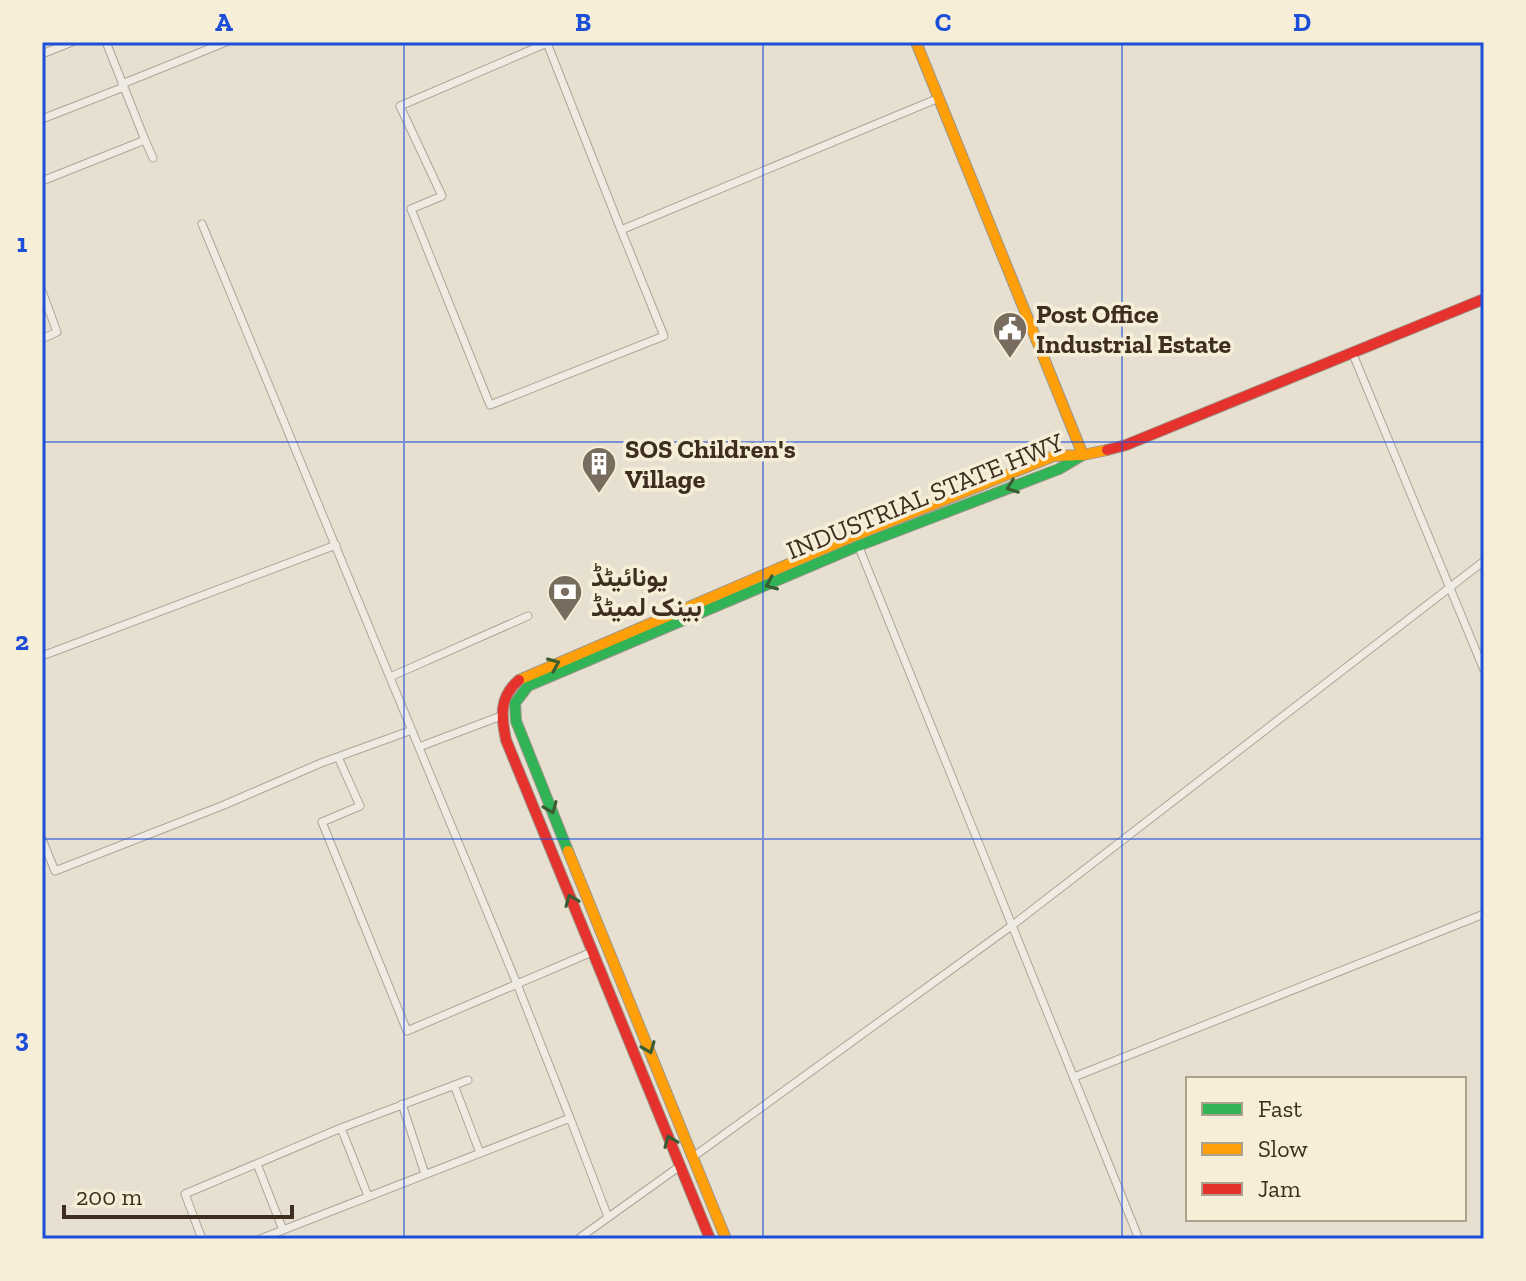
<svg xmlns="http://www.w3.org/2000/svg" width="1526" height="1281" font-family="'Zilla Slab',Vazirmatn,serif">
	<style>
		.lines { fill: none; stroke-linecap: round; stroke-linejoin: round }
		.street-casing { stroke: #ada599; stroke-width: 9 }
		.fast-casing { stroke: #9c958a; stroke-width: 12 }
		.slow-casing { stroke: #9c958a; stroke-width: 12 }
		.jam-casing { stroke: #9c958a; stroke-width: 12 }
		.street { stroke: #efebe3; stroke-width: 7 }
		.fast { stroke: #30b455; stroke-width: 10 }
		.slow { stroke: #ff9f0a; stroke-width: 10 }
		.jam { stroke: #e5322d; stroke-width: 10 }
		.oneway { stroke: #385d33 }
		.grid { fill: none; stroke: #1d4ed8; stroke-width: 2; stroke-opacity: 0.55 }
		.labels { text-anchor: middle; stroke-width: 7; stroke-linejoin: round; paint-order: stroke }
		.poi-label { font-size: 26px; font-weight: bold; fill: #3d2e20; stroke: #f7eed8; text-anchor: start }
		.street-label { font-size: 26px; fill: #3d2e20; stroke: #f7eed8 }
		.neatline { fill: none; stroke: #1d4ed8; stroke-width: 3 }
		.grid-label { font-size: 26px; text-anchor: middle; font-weight: bold; fill: #1d4ed8 }
	</style>
	<rect width="100%" height="100%" fill="#e7e0d1"/>
	<g class="lines">
		<defs>
			<path id="street" d="M 42,54 L 72,42
				M 122,84 L 226,42
				M 42,119 L 124,87
				M 145,140 L 153,158
				M 42,181 L 145,140 L 106,42
				M 202,224 L 517,984 L 570,1118
				M 621,230 L 547,43 L 400,106 L 442,196 L 411,209 L 490,405 L 664,336 L 621,230 L 939,98
				M 42,291 L 57,332 L 42,339
				M 1352,352 L 1484,670
				M 858,545 L 1139,1239
				M 42,656 L 336,545
				M 390,677 L 528,616
				M 419,747 L 501,716
				M 338,757 L 360,806 L 322,822 L 407,1031 L 592,952
				M 42,839 L 55,871 L 224,805 L 321,763 L 412,730
				M 1074,1077 L 1484,914
				M 454,1085 L 480,1153
				M 402,1104 L 425,1174
				M 341,1128 L 368,1196
				M 693,1157 L 1014,924 L 1484,561
				M 257,1164 L 283,1230
				M 202,1239 L 185,1194 L 341,1128 L 468,1080
				M 260,1239 L 570,1118 L 608,1217
				M 578,1239 L 680,1166"/>
			<path id="fast" d="M 568,851 L 516,721 L 515,703 L 528,686 L 858,546 L 1059,469 L 1081,456"/>
			<path id="slow" d="M 916,42 L 1083,455
				M 519,680 L 854,536 L 1054,456 L 1083,455 L 1107,450
				M 568,851 L 726,1239"/>
			<path id="jam" d="M 1107,450 L 1126,445 L 1484,299
				M 519,680 C 499,697 501,716 506,740 L 710,1239"/>
		</defs>
		<use href="#street" class="street-casing"/>
		<use href="#fast" class="fast-casing"/>
		<use href="#slow" class="slow-casing"/>
		<use href="#jam" class="jam-casing"/>
		<use href="#street" class="street"/>
		<use href="#fast" class="fast"/>
		<use href="#slow" class="slow"/>
		<use href="#jam" class="jam"/>
	</g>
	<defs><path id="oneway-chevron" d="M-2-3.5L2.5 0L-2 3.5" fill="none" stroke-width="1.6" stroke-linecap="round" stroke-linejoin="round" transform="scale(2)"/></defs>
	<g class="oneway">
		<use href="#oneway-chevron" transform="translate(1012 487) rotate(159)"/>
		<use href="#oneway-chevron" transform="translate(771 584) rotate(157)"/>
		<use href="#oneway-chevron" transform="translate(554 664) rotate(-23)"/>
		<use href="#oneway-chevron" transform="translate(551 808) rotate(68)"/>
		<use href="#oneway-chevron" transform="translate(571 900) rotate(-112)"/>
		<use href="#oneway-chevron" transform="translate(649 1048) rotate(68)"/>
		<use href="#oneway-chevron" transform="translate(670 1141) rotate(-112)"/>
	</g>
	<path class="grid" d="M 404,42 L 404,1239M 763,42 L 763,1239M 1122,42 L 1122,1239M 42,442 L 1484,442M 42,839 L 1484,839"/>
	<defs>
		<symbol id="civic-pin" viewBox="-11 -11 22 30"><path d="M0 17L-7.5 6A9.5 9.5 0 1 1 7.5 6Z" fill="#786c5e" stroke="#f7eed8"/><path d="M-.6-6.5H3V-4.5H.6V-3L4-1V1h2V6H-6V1h2V-1L-.6-3ZM-1.2 2.5V6h2.4V2.5Z" fill="#fff"/></symbol>
		<symbol id="building-pin" viewBox="-11 -11 22 30"><path d="M0 17L-7.5 6A9.5 9.5 0 1 1 7.5 6Z" fill="#786c5e" stroke="#f7eed8"/><path d="M-4-6H4V6H1V3H-1V6H-4ZM-2.5-4.3h1.7v1.8h-1.7ZM.8-4.3h1.7v1.8H.8ZM-2.5-1h1.7V.8h-1.7ZM.8-1h1.7V.8H.8Z" fill="#fff"/></symbol>
		<symbol id="bank-pin" viewBox="-11 -11 22 30"><path d="M0 17L-7.5 6A9.5 9.5 0 1 1 7.5 6Z" fill="#786c5e" stroke="#f7eed8"/><path d="M-6-4H6V4H-6ZM0-2.3a2.3 2.3 0 1 0 0 4.6a2.3 2.3 0 1 0 0-4.6Z" fill="#fff"/></symbol>
	</defs>
	<g fill-rule="evenodd">
		<use href="#civic-pin" x="990" y="309" width="40" height="54"/>
		<use href="#building-pin" x="579" y="444" width="40" height="54"/>
		<use href="#bank-pin" x="545" y="572" width="40" height="54"/>
	</g>
	<g class="labels">
		<g class="poi-label">
			<text x="1036" y="323">Post Office<tspan x="1036" dy="30">Industrial Estate</tspan></text>
			<text x="625" y="458">SOS Children's<tspan x="625" dy="30">Village</tspan></text>
			<text x="591" y="586">یونائیٹڈ<tspan x="591" dy="30">بینک لمیٹڈ</tspan></text>
		</g>
		<g class="street-label">
			<text transform="translate(925 496) rotate(-22)" y="9">INDUSTRIAL STATE HWY</text>
		</g>
	</g>
	<rect width="1526" height="1281" fill="none" stroke="#f7eed8" stroke-width="88"/>
	<rect x="1186" y="1077" width="280" height="144" fill="#f7eed8" stroke="#ada18e" stroke-width="2"/>
	<rect x="1202" y="1103" width="40" height="12" fill="#30b455" stroke="#ada18e" stroke-width="2"/>
	<text x="1258" y="1117" font-size="24" fill="#3d2e20">Fast</text>
	<rect x="1202" y="1143" width="40" height="12" fill="#ff9f0a" stroke="#ada18e" stroke-width="2"/>
	<text x="1258" y="1157" font-size="24" fill="#3d2e20">Slow</text>
	<rect x="1202" y="1183" width="40" height="12" fill="#e5322d" stroke="#ada18e" stroke-width="2"/>
	<text x="1258" y="1197" font-size="24" fill="#3d2e20">Jam</text>
	<path d="M64 1205v12h228v-12" fill="none" stroke="#3d2e20" stroke-width="4"/>
	<text x="76" y="1205" font-size="24" fill="#3d2e20" stroke="#f7eed8" stroke-width="6" paint-order="stroke">200 m</text>
	<rect x="44" y="44" width="1438" height="1193" class="neatline"/>
	<g class="grid-label">
		<text x="224" y="31">A</text>
		<text x="583" y="31">B</text>
		<text x="943" y="31">C</text>
		<text x="1302" y="31">D</text>
		<text x="22" y="252">1</text>
		<text x="22" y="650">2</text>
		<text x="22" y="1047">3</text>
	</g>
</svg>
